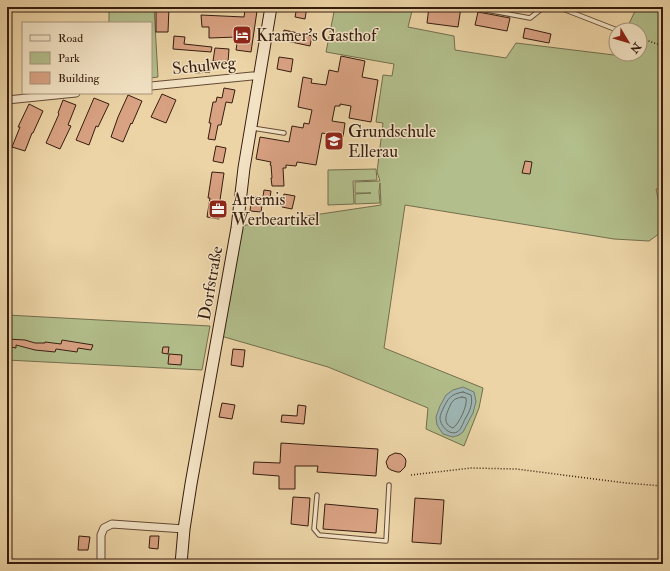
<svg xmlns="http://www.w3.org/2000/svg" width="670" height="571" font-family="'IM FELL Double Pica',serif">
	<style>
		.green { fill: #b2be8b; stroke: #746e4d }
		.water { fill: #9db5b2; stroke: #747871 }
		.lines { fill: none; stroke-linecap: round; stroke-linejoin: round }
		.shore { stroke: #6a6960; stroke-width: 1 }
		.building { fill: #d9a283; stroke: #361d0f }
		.lane-casing { stroke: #644b35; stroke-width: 5.5 }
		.street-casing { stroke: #644b35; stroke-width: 9 }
		.secondary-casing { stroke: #361d0f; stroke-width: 13 }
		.path { stroke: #361d0f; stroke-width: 1.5; stroke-dasharray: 1 2; stroke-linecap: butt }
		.lane { stroke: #f3e3c5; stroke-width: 3.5 }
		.street { stroke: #f3e3c5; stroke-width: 7 }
		.secondary { stroke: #f3e3c5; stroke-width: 11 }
		.labels { text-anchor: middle; stroke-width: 3; stroke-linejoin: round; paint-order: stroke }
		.poi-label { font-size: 17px; fill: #361d0f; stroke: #f3e3c5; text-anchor: start }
		.street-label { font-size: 17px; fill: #361d0f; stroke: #f3e3c5 }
	</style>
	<rect width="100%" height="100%" fill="#ecd4a6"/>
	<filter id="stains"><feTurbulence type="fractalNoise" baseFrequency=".005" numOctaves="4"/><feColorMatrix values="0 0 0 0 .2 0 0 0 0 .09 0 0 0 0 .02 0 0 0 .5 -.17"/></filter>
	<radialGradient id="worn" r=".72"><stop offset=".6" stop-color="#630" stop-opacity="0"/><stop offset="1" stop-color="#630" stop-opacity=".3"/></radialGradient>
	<path class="green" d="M 109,7 L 154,7 L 158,77 L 151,78 L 151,23 L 109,23 Z
		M 335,7 L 413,7 L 408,27 L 454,36 L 455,50 L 506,58 L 516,43 L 614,55 L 616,51 L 616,54 L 640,54 L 640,30 L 626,30 L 637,7 L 663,7 L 663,188 L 656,189 L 663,221 L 663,231 L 649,241 L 614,239 L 405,205 L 384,348 L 483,388 L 479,408 L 464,446 L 426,429 L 428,408 L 328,367 L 221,336 L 240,226 L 381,205 L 380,183 L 379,192 L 380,203 L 355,204 L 355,194 L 371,193 L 355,193 L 355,182 L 380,181 L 377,172 L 383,123 L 376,122 L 383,75 L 392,76 L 394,64 L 326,52 Z
		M 376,169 L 377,180 L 353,181 L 354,204 L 328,205 L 328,170 Z
		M 7,315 L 210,326 L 202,370 L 7,360 Z"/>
	<path class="water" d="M 463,387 L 474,392 L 476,401 L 473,413 L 463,432 L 459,435 L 453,437 L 443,434 L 437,425 L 436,417 L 440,406 L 446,395 L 453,390 Z"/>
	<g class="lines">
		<path class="shore" d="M 463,392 L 471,395 C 473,404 470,411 465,419 C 463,423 461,430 457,432 C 449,436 440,425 440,418 C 440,415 442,411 443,409 C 448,398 451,394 463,392 Z
			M 462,397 L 466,398 C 468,405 459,424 453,428 C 442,424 446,414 450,406 C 450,405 452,402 453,401 C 455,398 459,398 462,397 Z"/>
	</g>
	<path class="building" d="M 156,7 L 169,7 L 168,32 L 156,32 Z
		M 297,7 L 307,7 L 305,19 L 295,17 Z
		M 429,7 L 461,7 L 458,27 L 427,23 Z
		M 488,7 L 512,7 L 511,11 Z
		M 245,10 L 257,11 L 251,52 L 236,50 L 238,37 L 209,38 L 209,27 L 202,27 L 201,15 L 244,17 Z
		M 478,12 L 510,18 L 507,31 L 475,25 Z
		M 525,28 L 551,34 L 549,43 L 523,38 Z
		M 284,30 L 312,36 L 310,46 L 282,40 Z
		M 174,36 L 185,37 L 184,44 L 212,47 L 211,52 L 173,49 Z
		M 215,48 L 229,49 L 228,62 L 213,61 Z
		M 341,56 L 365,61 L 362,77 L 378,80 L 371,122 L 349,118 L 351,106 L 340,104 L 340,106 L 335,106 L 332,121 L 345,123 L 343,137 L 322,133 L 316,165 L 297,162 L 296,166 L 286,165 L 286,168 L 283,168 L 284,186 L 272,186 L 271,178 L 272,178 L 271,165 L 270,165 L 271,162 L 256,159 L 260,137 L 289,142 L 292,126 L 303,128 L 304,123 L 309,124 L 312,110 L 298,107 L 303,77 L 312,79 L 311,83 L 326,85 L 329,70 L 338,72 Z
		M 279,57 L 293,59 L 291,72 L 277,69 Z
		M 210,64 L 210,72 L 195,73 L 195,65 Z
		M 224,88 L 235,90 L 232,103 L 226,102 L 221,125 L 218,125 L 215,140 L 208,139 L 211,123 L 209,123 L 213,102 L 216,102 L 217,97 L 222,98 Z
		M 162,94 L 176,100 L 166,123 L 151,117 Z
		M 128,95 L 142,101 L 132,124 L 131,123 L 123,142 L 111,137 L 118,117 Z
		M 94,98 L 109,104 L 98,127 L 96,126 L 89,145 L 76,140 Z
		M 63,100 L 76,105 L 68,125 L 71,126 L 60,149 L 46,143 L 59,114 L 58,113 Z
		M 29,104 L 43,111 L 33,133 L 32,133 L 25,151 L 12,147 L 20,127 L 18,127 Z
		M 216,146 L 226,148 L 223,163 L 213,161 Z
		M 525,161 L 532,162 L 530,174 L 522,173 Z
		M 212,172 L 224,173 L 220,200 L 222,201 L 219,219 L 207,217 L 210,198 L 208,198 Z
		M 264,190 L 271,191 L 270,198 L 263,197 Z
		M 284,194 L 295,196 L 292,209 L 282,207 Z
		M 252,196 L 263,198 L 261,212 L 250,211 Z
		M 7,339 L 25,340 L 35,343 L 45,343 L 45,342 L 61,344 L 62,340 L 93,345 L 91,350 L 78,348 L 77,352 L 56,349 L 55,352 L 35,350 L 16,345 L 16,348 L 11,347 L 11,344 L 7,343 Z
		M 163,347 L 169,347 L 168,354 L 162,353 Z
		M 233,349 L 245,350 L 243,367 L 231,365 Z
		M 169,354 L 182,355 L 181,365 L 168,364 Z
		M 222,403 L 235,405 L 232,419 L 219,417 Z
		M 298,405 L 306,406 L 304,424 L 281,422 L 282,415 L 297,416 Z
		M 281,443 L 312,445 L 378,449 L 376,476 L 317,472 L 318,466 L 295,466 L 295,489 L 279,489 L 279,476 L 253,474 L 254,462 L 280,463 Z
		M 395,453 L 401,454 L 405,458 L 406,461 L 405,467 L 400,472 L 397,472 L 391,470 L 388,468 L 386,462 L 389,456 Z
		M 293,497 L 310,498 L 308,526 L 291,524 Z
		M 415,498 L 444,500 L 441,544 L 412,542 Z
		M 325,504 L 378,509 L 376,533 L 323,529 Z
		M 79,536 L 90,537 L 88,550 L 78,550 Z
		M 150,536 L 159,536 L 158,549 L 149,548 Z"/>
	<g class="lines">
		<defs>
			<path id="lane" d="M 470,7 L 530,18 L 544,7
				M 558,7 L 617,30
				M 252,128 L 284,133
				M 317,495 L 314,529 L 319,535 L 386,541 L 389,485"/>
			<path id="street" d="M 151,86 L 252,76 L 259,76
				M 7,100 L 76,93
				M 101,564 L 101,535 L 104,528 L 112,524 L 184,529"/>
			<path id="secondary" d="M 181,564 L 184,529 L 191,484 L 237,228 L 244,168 L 271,7"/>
		</defs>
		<use href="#lane" class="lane-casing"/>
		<use href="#street" class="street-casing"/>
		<use href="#secondary" class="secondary-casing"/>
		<path class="path" d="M 640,38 L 663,46
			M 411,475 L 471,468 L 516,469 L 626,483 L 663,486"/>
		<use href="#lane" class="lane"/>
		<use href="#street" class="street"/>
		<use href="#secondary" class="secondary"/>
	</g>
	<defs>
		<symbol id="hotel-square" viewBox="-11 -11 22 22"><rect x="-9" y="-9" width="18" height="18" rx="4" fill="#8f2418" stroke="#f3e3c5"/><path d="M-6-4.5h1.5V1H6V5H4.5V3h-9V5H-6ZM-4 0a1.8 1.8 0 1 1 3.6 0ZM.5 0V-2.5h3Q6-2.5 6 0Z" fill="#fff"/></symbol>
		<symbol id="school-square" viewBox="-11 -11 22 22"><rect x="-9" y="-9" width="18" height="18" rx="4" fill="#8f2418" stroke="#f3e3c5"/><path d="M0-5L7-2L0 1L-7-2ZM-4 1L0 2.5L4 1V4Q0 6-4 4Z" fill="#fff"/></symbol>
		<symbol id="office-square" viewBox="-11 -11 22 22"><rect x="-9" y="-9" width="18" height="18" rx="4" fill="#8f2418" stroke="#f3e3c5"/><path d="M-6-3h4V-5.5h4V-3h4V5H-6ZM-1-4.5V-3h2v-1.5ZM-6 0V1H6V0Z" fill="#fff"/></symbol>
	</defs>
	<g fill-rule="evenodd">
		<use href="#hotel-square" x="231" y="24" width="22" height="22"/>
		<use href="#school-square" x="323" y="130" width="22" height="22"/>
		<use href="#office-square" x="207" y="198" width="22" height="22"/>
	</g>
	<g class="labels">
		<g class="poi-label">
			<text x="256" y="41">Kramer's Gasthof</text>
			<text x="348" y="137">Grundschule<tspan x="348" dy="20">Ellerau</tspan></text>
			<text x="232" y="205">Artemis<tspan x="232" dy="20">Werbeartikel</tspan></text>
		</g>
		<g class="street-label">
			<text transform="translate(204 65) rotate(-6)" y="6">Schulweg</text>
			<text transform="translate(210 283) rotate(-80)" y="6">Dorfstraße</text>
		</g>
	</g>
	<rect width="670" height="571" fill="none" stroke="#ecd4a6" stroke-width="24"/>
	<rect x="8" y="8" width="654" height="555" fill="none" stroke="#361d0f" stroke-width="2"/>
	<rect x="12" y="12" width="646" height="547" fill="none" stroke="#361d0f"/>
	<rect x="22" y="22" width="130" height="72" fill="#f3e3c5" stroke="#a7947c"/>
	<rect x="30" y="35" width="20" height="6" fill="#f3e3c5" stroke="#a7947c"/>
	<text x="58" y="42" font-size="12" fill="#361d0f">Road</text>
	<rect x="30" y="52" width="20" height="12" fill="#b2be8b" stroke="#a7947c"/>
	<text x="58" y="62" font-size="12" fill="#361d0f">Park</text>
	<rect x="30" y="72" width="20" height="12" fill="#d9a283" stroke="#a7947c"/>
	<text x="58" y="82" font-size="12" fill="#361d0f">Building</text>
	<g transform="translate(628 42) rotate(128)"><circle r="19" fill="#f3e3c5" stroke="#a7947c"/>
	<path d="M0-3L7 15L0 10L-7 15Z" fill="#8f2418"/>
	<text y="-6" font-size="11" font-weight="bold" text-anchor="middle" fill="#361d0f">N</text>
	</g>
	<rect width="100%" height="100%" filter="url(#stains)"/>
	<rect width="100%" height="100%" fill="url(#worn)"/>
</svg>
